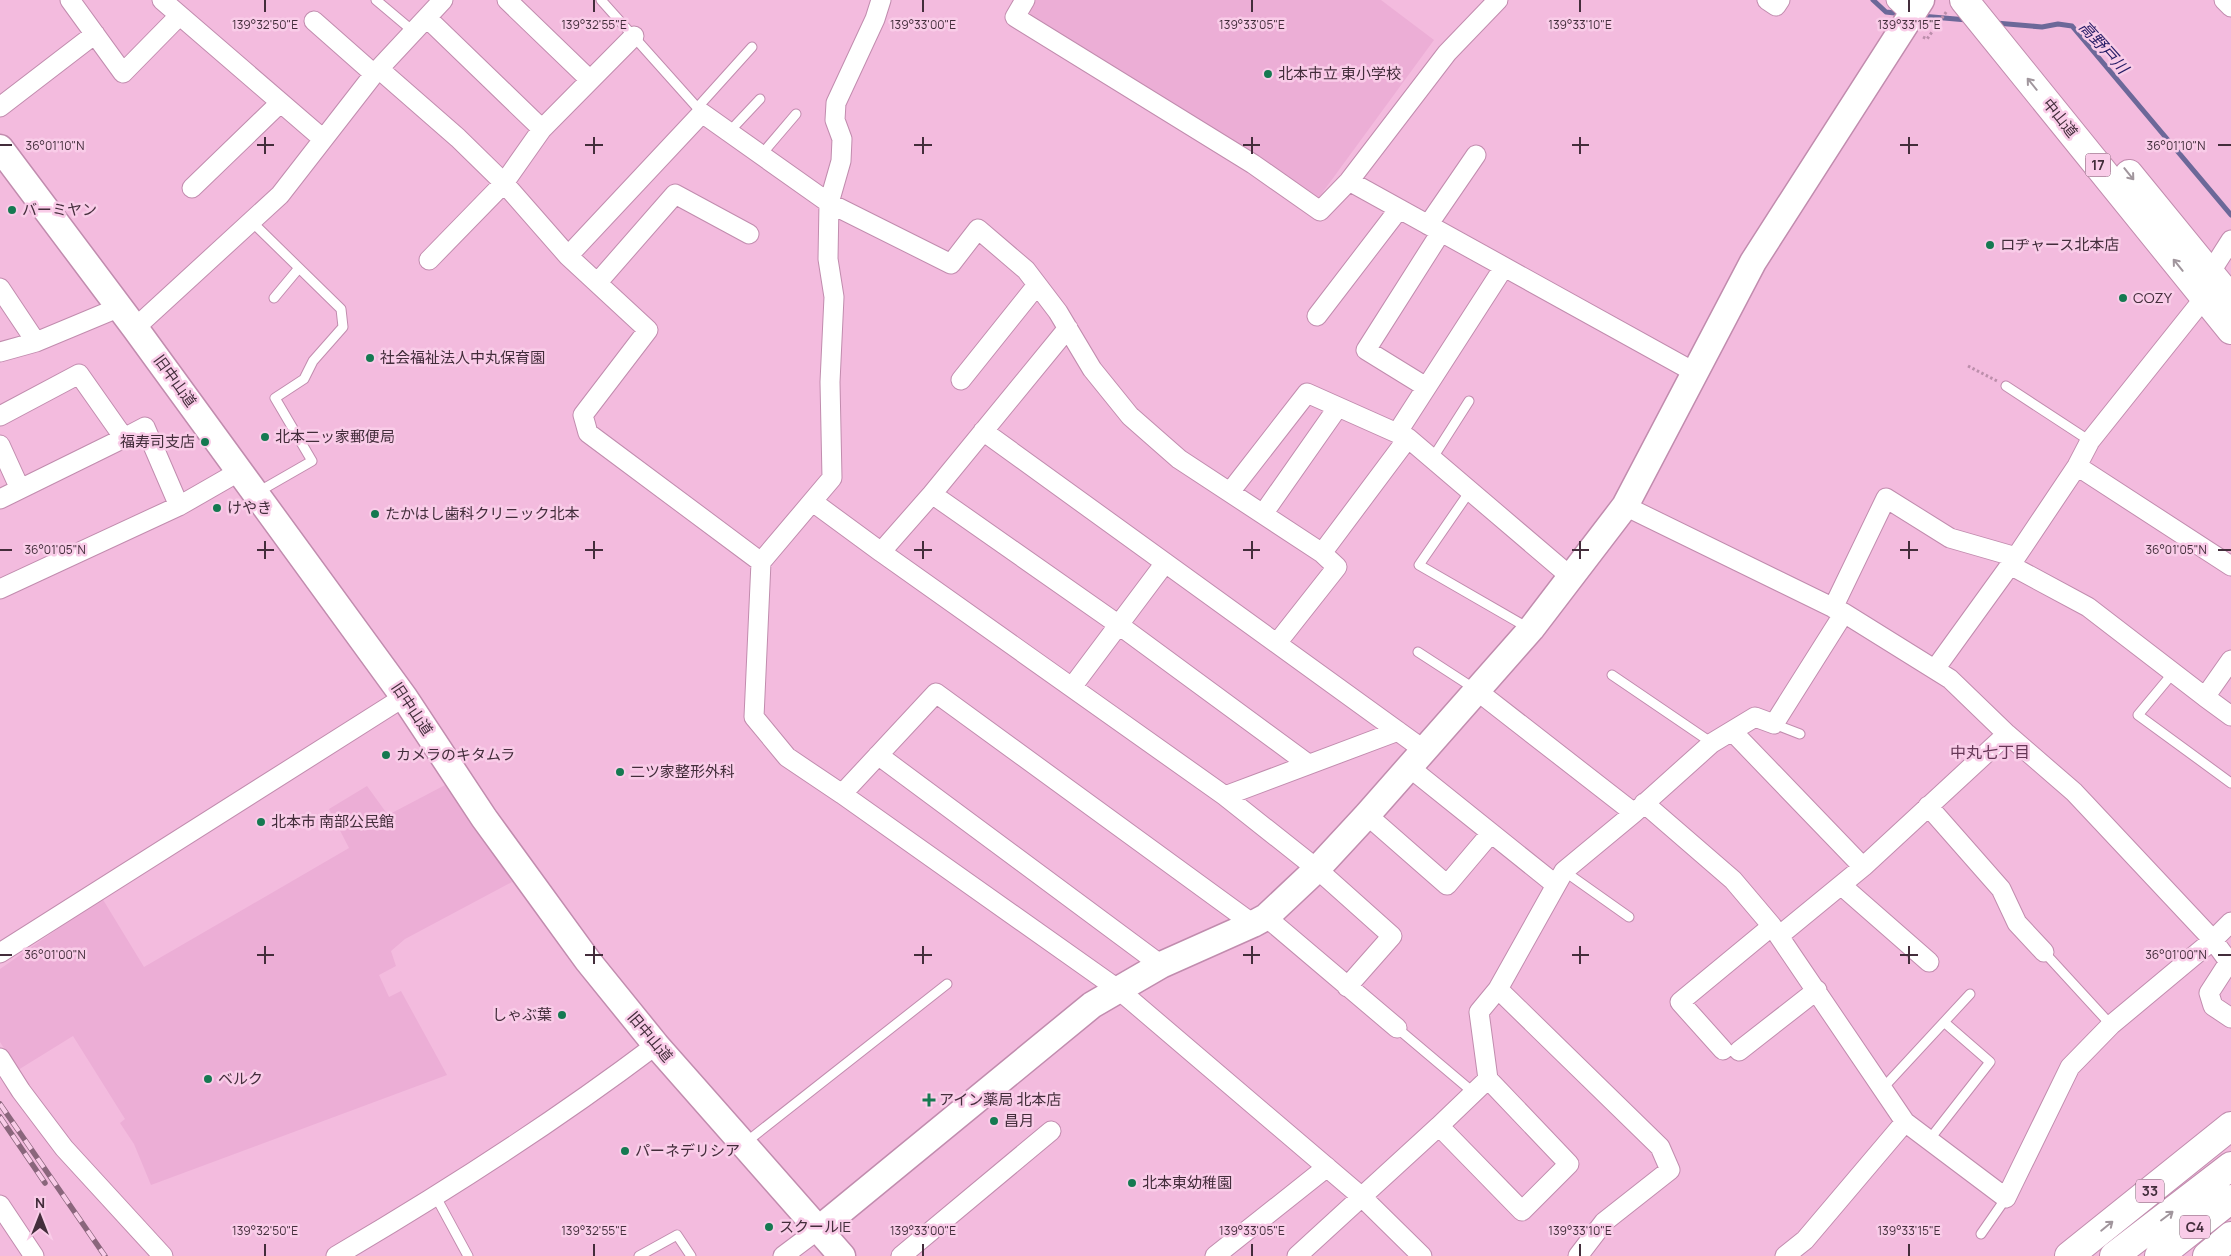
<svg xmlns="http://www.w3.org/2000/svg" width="2231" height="1256" font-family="Manrope,'Noto Sans JP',sans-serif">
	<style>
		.built { fill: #ecaed6 }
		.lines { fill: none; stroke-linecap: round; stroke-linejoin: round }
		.stream { stroke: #6c6899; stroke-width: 5 }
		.lane-casing { stroke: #c18cae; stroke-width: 11 }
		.street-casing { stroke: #c18cae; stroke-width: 21 }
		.secondary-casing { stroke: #c18cae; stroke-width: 29 }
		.primary-casing { stroke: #c18cae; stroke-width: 30 }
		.highway-casing { stroke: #c18cae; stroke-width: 30 }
		.path { stroke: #bc8eab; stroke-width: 3; stroke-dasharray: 2.5 2.5; stroke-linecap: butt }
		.lane { stroke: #fff; stroke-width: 9 }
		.street { stroke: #fff; stroke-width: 19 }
		.secondary { stroke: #fff; stroke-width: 26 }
		.primary { stroke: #fff; stroke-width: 28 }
		.highway { stroke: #fff; stroke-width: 28 }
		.rail-casing { stroke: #8a667c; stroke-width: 5.5 }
		.rail { stroke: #f9cce8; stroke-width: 4; stroke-dasharray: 11; stroke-linecap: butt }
		.oneway { stroke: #a1969d }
		.ticks { fill: none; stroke: #432d3b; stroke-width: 2 }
		.poi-dot { fill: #157951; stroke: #f9cce8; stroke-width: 2 }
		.labels { text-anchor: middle; stroke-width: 5; stroke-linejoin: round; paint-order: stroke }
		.shield { fill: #f9cce8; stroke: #7a5d6f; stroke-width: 1 }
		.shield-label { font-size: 14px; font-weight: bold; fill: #432d3b }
		.poi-label { font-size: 15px; fill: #432d3b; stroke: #f9cce8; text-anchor: start }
		.street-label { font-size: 15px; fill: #432d3b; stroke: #f9cce8 }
		.water-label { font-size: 16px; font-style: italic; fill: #241b65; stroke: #f9cce8 }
		.neighbourhood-label { font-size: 16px; fill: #663756; stroke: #f9cce8 }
		.ticks-label { font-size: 12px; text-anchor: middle; fill: #432d3b; stroke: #f9cce8; stroke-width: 5; stroke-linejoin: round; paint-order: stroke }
	</style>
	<rect width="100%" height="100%" fill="#f3bbde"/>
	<path class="built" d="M 1036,0 L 1381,0 L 1434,40 L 1317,200 L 1182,108 L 1028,13 Z
		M 447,784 L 512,882 L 405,939 L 391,951 L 396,966 L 379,975 L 389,997 L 401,991 L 447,1075 L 151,1185 L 134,1144 L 120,1123 L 125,1119 L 73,1036 L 18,1070 L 0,1042 L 0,969 L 102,898 L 144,967 L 349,848 L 329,809 L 367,786 L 388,815 Z"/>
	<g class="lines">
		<path class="stream" d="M 1873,0 L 1886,12 L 1903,14
			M 1921,16 L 1967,20
			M 1996,23 L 2042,27 L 2058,24 L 2072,26 L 2231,215"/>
		<defs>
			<path id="lane" d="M 376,0 L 414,32
				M 601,0 L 702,113
				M 697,108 L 752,47
				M 729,132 L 760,99
				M 761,155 L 796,114
				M 251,221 L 341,309 L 343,327 L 313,361 L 304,379 L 275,398 L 312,461 L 258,492
				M 274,298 L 299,268
				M 2006,386 L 2090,441
				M 1432,459 L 1469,401
				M 1470,491 L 1419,565 L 1530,629
				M 1418,652 L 1475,689
				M 2173,673 L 2138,715 L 2231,783
				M 1612,675 L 1712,743
				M 1774,724 L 1800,734
				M 1564,871 L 1629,917
				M 2044,952 L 2111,1025
				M 1397,1028 L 1474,1093
				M 1883,1088 L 1970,994
				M 1929,1140 L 1990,1062 L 1944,1022
				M 745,1143 L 947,984
				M 436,1197 L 468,1256
				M 1981,1234 L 2006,1198
				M 639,1256 L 677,1235 L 691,1256"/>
			<path id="street" d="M 70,0 L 123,73 L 179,16
				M 162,0 L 323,139
				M 507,0 L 590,80
				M 881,0 L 875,19 L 836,103 L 835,120 L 842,139 L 841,161 L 829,203 L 828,259 L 834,297 L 830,382 L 832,478 L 761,562 L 754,717 L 787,757 L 842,794 L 1119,990 L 1363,1198 L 1422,1256
				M 1025,0 L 1015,17 L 1253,164 L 1320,211 L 1349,181 L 1447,53 L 1498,0
				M 1767,0 L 1776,6 L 1780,0
				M 1896,0 L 1911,14
				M 2224,0 L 2231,7
				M 427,18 L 542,129
				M 314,21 L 374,74
				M 379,69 L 458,138 L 504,183 L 568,256 L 648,330 L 583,415 L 588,433 L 761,562
				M 0,107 L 95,34
				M 1349,181 L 1694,372
				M 192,188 L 280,103
				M 1428,225 L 1476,155
				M 568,256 L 702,113 L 829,203 L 951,264 L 978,229 L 1026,270 L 1058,312 L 1092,369 L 1130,416 L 1179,459 L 1322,553 L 1337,567 L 1277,643
				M 429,260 L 504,183 L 542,129 L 634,36
				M 2210,273 L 2231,240
				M 598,282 L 675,194 L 749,234
				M 0,288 L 36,342 L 120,307
				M 1317,316 L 1399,209
				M 135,328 L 280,195 L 374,74 L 443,0
				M 1068,328 L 932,494 L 881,552 L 1225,796 L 1398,731
				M 0,352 L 36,342
				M 961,380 L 1037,285
				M 1426,387 L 1366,350 L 1441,232
				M 0,416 L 79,374 L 124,438 L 0,499
				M 983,431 L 1424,750
				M 1397,433 L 1504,267
				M 124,438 L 145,427 L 179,506
				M 0,445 L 20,489
				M 2077,466 L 2231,566
				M 1230,492 L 1307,393 L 1408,438 L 1571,577
				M 932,494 L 1119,625 L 1308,764
				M 813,502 L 881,552
				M 1625,506 L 1844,613 L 1950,679 L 2007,734 L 2074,792 L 2213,940 L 2229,962 L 2209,993 L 2213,1006 L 2231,1018
				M 1263,514 L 1338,407
				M 1322,553 L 1408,438
				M 2010,565 L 2088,607 L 2205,697 L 2231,660
				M 0,589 L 179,506 L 240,471
				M 1833,608 L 1886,498 L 1950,538 L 2016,557
				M 1935,669 L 2016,557 L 2077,466 L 2090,441 L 2205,297
				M 1072,687 L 1165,563
				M 1476,690 L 1634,813
				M 2205,697 L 2231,716
				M 1732,731 L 1863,867
				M 878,755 L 1161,965
				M 1409,767 L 1556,885
				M 842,794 L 936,693 L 1253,924
				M 1225,796 L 1317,869 L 1392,936 L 1347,987
				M 1644,803 L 1733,880 L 1772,926 L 1905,1122 L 1805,1240 L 1785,1256
				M 1928,806 L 2001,889 L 2017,923 L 2044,952
				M 1367,815 L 1447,885 L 1491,833
				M 1841,885 L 1929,962
				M 1266,917 L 1397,1028
				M 1779,936 L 1863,867 L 2007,734
				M 0,953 L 404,697
				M 1498,989 L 1660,1147 L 1670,1170 L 1604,1222 L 1578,1256
				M 1723,1050 L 1680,1002 L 1772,926
				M 1739,1051 L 1817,990
				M 0,1058 L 21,1091 L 64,1148 L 163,1256
				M 1488,1079 L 1439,1126 L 1522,1211 L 1569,1164 L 1488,1079 L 1479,1012 L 1498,989 L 1564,871 L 1634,813 L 1712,743 L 1755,717 L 1774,724 L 1844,613
				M 1905,1122 L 2006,1198 L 2070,1067 L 2111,1025 L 2213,940 L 2231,922
				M 0,1205 L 34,1256
				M 336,1256 C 447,1191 554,1122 656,1045
				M 783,1256 L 819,1229
				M 901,1256 L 1051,1131
				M 1215,1256 L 1327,1167
				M 1297,1256 L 1439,1126"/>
			<path id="secondary" d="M 0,148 L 135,328 L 404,697 L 484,818 L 588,961 L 656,1045 L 842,1256
				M 819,1229 L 1092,1005 L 1161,965 L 1253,924 L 1266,917 L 1317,869 L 1367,815 L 1531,629 L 1625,506 L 1753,262 L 1921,0"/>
			<path id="primary" d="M 2069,1256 L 2231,1126
				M 2207,1256 L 2231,1236"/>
			<path id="highway" d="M 1964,0 L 2231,330
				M 2129,174 L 2231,299
				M 2114,1256 L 2231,1166
				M 2159,1256 L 2231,1199"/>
		</defs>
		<use href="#lane" class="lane-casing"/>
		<use href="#street" class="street-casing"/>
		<use href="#secondary" class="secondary-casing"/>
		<use href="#primary" class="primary-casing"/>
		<use href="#highway" class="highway-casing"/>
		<path class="path" d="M 1923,37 L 1927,39 L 1947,11
			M 1968,366 L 1997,381"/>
		<use href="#lane" class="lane"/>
		<use href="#street" class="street"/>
		<use href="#secondary" class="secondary"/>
		<use href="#primary" class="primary"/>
		<use href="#highway" class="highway"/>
		<defs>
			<path id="rail" d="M 0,1104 L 105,1256
				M 0,1117 L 45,1183"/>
		</defs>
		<use href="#rail" class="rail-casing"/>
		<use href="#rail" class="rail"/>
	</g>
	<defs><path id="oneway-shaft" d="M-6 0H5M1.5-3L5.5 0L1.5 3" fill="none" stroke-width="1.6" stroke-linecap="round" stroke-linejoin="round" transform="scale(1.25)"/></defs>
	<g class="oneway">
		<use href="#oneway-shaft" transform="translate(2032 84) rotate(-129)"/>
		<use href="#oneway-shaft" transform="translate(2129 174) rotate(51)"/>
		<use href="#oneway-shaft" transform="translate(2178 265) rotate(-129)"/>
		<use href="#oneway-shaft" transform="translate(2167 1216) rotate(-37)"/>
		<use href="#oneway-shaft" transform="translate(2107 1226) rotate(-39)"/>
	</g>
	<path class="ticks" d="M 265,0 L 265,12M 594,0 L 594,12M 923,0 L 923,12M 1252,0 L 1252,12M 1580,0 L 1580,12M 1909,0 L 1909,12M 265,137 L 265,154M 594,137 L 594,154M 923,137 L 923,154M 1252,137 L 1252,154M 1580,137 L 1580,154M 1909,137 L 1909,154M 0,145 L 12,145M 257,145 L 274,145M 585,145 L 603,145M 914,145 L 932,145M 1243,145 L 1260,145M 1572,145 L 1589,145M 1900,145 L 1918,145M 2218,145 L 2231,145M 265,541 L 265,559M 594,541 L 594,559M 923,541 L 923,559M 1252,541 L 1252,559M 1580,541 L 1580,559M 1909,541 L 1909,559M 0,550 L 12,550M 257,550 L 274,550M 585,550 L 603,550M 914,550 L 932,550M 1243,550 L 1260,550M 1572,550 L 1589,550M 1900,550 L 1918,550M 2218,550 L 2231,550M 265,946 L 265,964M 594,946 L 594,964M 923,946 L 923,964M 1252,946 L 1252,964M 1580,946 L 1580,964M 1909,946 L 1909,964M 0,955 L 12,955M 257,955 L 274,955M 585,955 L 603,955M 914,955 L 932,955M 1243,955 L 1260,955M 1572,955 L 1589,955M 1900,955 L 1918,955M 2218,955 L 2231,955M 265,1244 L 265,1256M 594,1244 L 594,1256M 923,1244 L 923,1256M 1252,1244 L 1252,1256M 1580,1244 L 1580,1256M 1909,1244 L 1909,1256"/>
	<g class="poi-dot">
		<circle cx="1268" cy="74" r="5"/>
		<circle cx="12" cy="210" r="5"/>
		<circle cx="1990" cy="245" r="5"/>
		<circle cx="2123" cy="298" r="5"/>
		<circle cx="370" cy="358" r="5"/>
		<circle cx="265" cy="437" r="5"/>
		<circle cx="205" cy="442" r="5"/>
		<circle cx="217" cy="508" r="5"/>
		<circle cx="375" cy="514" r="5"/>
		<circle cx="386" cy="755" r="5"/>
		<circle cx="620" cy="772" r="5"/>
		<circle cx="261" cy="822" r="5"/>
		<circle cx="562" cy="1015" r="5"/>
		<circle cx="208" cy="1079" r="5"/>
		<path d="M926.5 1092.5h5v5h5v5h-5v5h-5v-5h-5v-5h5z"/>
		<circle cx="994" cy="1121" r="5"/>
		<circle cx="625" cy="1151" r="5"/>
		<circle cx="1132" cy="1183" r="5"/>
		<circle cx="769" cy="1227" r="5"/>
	</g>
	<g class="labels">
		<g class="shield">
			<rect x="2085.5" y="153.5" width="25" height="23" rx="4"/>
			<rect x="2136" y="1179.5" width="28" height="23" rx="4"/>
			<rect x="2180" y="1215.5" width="30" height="23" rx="4"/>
		</g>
		<g class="shield-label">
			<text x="2098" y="170">17</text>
			<text x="2150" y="1196">33</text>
			<text x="2195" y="1232">C4</text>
		</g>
		<g class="poi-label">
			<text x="1278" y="79">北本市立 東小学校</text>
			<text x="22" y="215">バーミヤン</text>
			<text x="2000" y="250">ロヂャース北本店</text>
			<text x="2133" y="303">COZY</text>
			<text x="380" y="363">社会福祉法人中丸保育園</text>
			<text x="275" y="442">北本二ッ家郵便局</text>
			<text x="195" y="447" text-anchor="end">福寿司支店</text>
			<text x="227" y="513">けやき</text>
			<text x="385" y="519">たかはし歯科クリニック北本</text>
			<text x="396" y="760">カメラのキタムラ</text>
			<text x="630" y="777">二ツ家整形外科</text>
			<text x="271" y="827">北本市 南部公民館</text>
			<text x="552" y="1020" text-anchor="end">しゃぶ葉</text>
			<text x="218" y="1084">ベルク</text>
			<text x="939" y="1105">アイン薬局 北本店</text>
			<text x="1004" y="1126">昌月</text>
			<text x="635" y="1156">パーネデリシア</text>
			<text x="1142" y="1188">北本東幼稚園</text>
			<text x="779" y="1232">スクールIE</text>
		</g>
		<g class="street-label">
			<text transform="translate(2060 118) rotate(51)" y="5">中山道</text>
			<text transform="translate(175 381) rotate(54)" y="5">旧中山道</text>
			<text transform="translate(412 709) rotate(56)" y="5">旧中山道</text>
			<text transform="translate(650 1037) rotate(50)" y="5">旧中山道</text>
		</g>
		<g class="water-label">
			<text transform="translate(2104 47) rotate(48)" y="6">高野戸川</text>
		</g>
		<g class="neighbourhood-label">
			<text x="1990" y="758">中丸七丁目</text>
		</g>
	</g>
	<g class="ticks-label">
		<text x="265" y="29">139°32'50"E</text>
		<text x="594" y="29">139°32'55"E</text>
		<text x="923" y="29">139°33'00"E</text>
		<text x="1252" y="29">139°33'05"E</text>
		<text x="1580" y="29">139°33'10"E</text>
		<text x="1909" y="29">139°33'15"E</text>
		<text x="55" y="150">36°01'10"N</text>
		<text x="2176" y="150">36°01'10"N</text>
		<text x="55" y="554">36°01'05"N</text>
		<text x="2176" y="554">36°01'05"N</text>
		<text x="55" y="959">36°01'00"N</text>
		<text x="2176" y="959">36°01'00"N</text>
		<text x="265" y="1235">139°32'50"E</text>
		<text x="594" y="1235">139°32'55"E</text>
		<text x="923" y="1235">139°33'00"E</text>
		<text x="1252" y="1235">139°33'05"E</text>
		<text x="1580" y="1235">139°33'10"E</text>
		<text x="1909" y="1235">139°33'15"E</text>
	</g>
	<g transform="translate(40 1216)" stroke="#f9cce8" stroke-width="4" paint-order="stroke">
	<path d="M0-4L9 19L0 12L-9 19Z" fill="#432d3b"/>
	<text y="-8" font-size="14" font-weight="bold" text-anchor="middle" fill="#432d3b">N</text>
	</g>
</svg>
